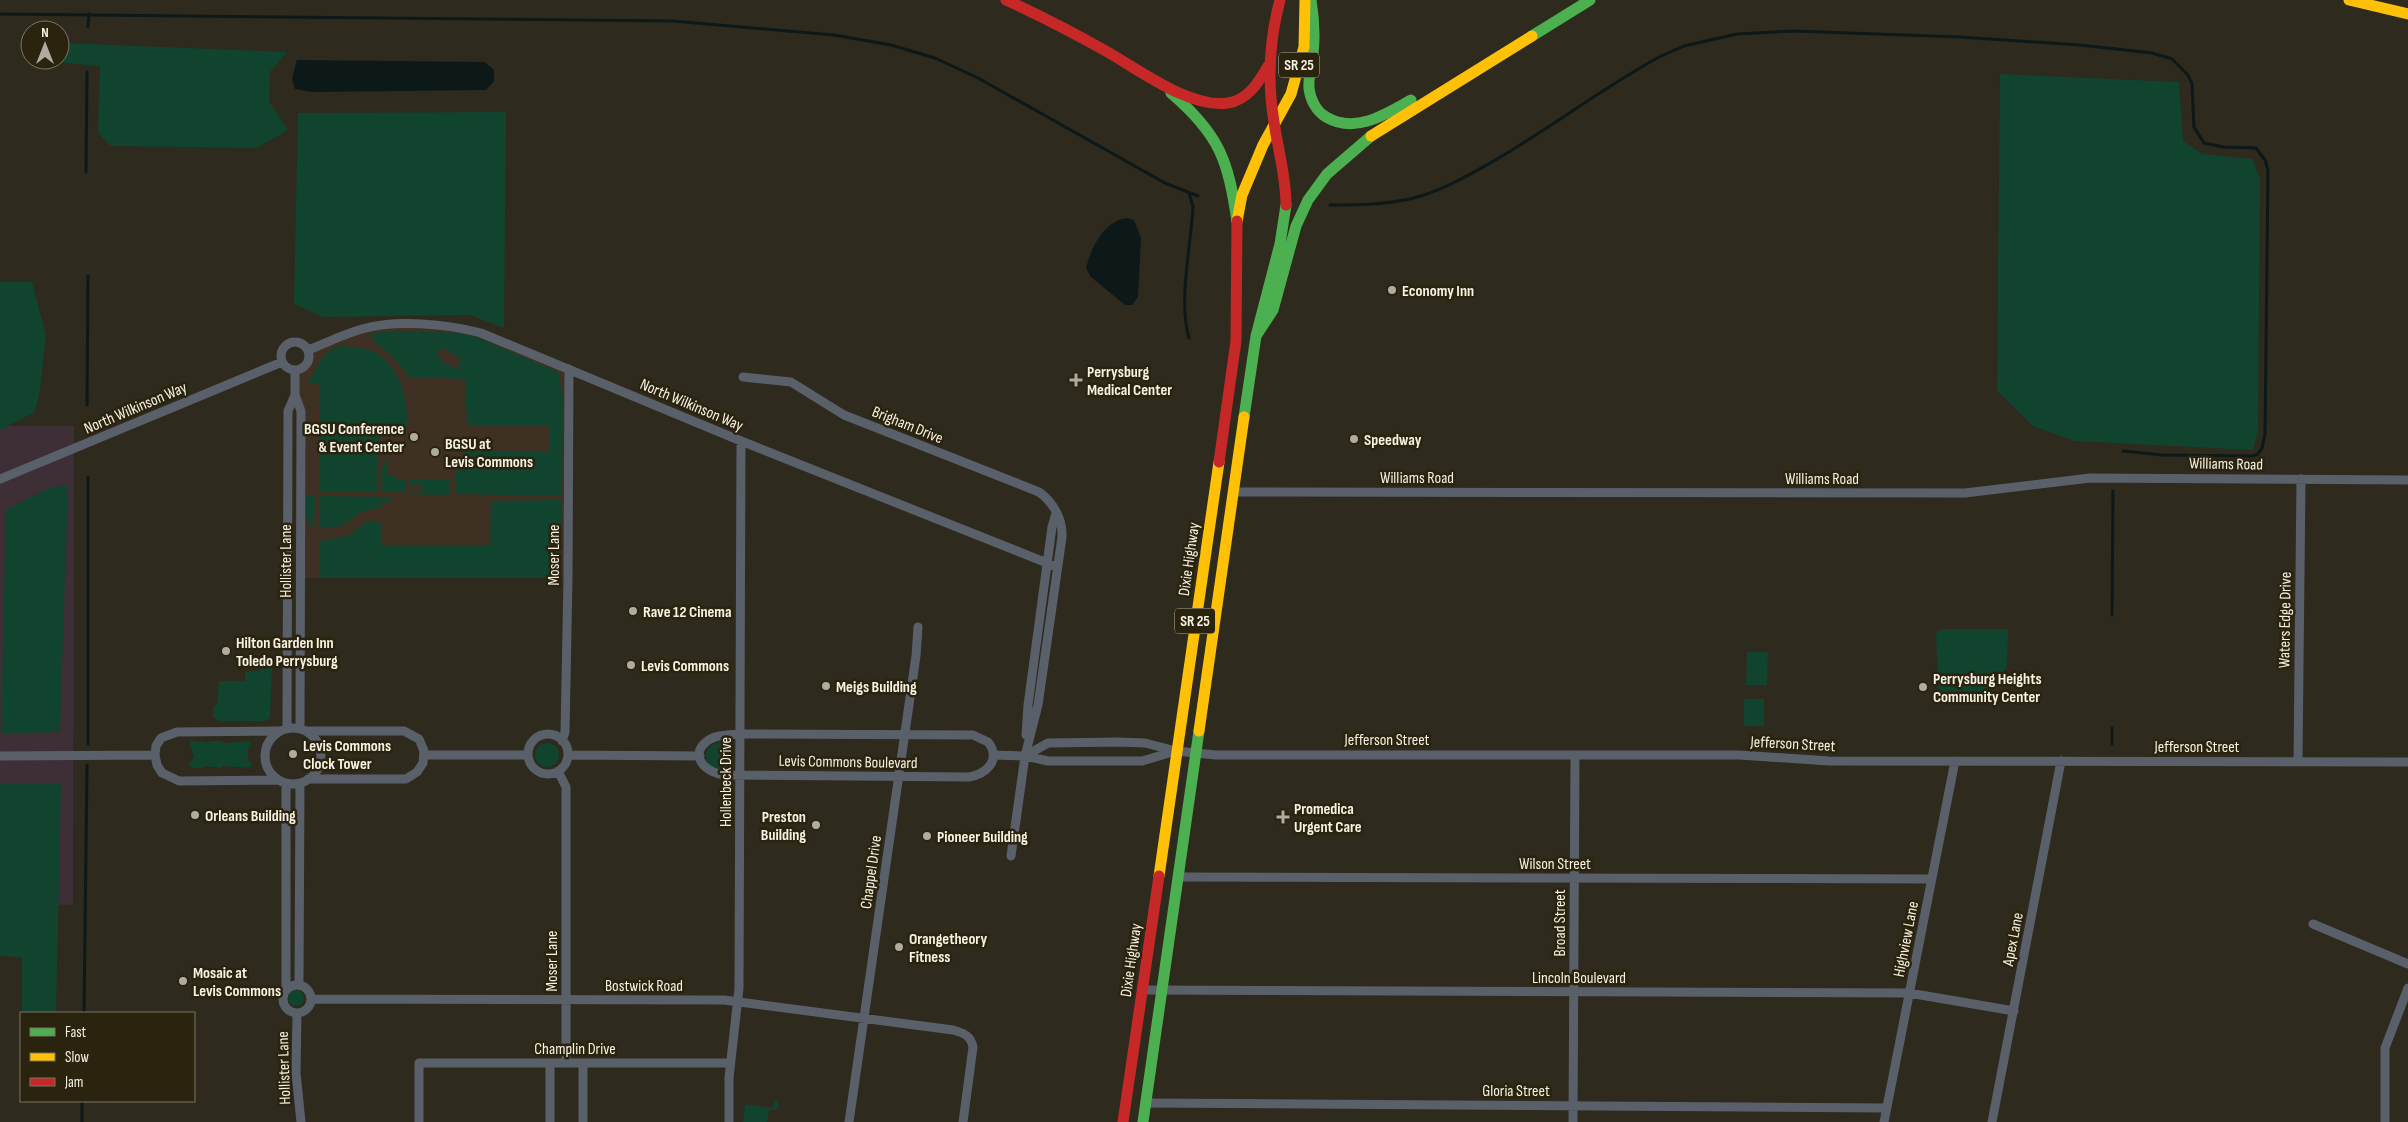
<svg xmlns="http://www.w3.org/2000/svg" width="2408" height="1122" font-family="'Sofia Sans Condensed',sans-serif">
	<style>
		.industrial { fill: #3e2e36 }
		.education { fill: #3e3124 }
		.green { fill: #10442f; fill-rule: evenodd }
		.water { fill: #0c1918 }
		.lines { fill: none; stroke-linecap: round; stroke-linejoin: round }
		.stream { stroke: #0c1918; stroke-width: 3 }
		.street { stroke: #5a606a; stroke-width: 9 }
		.fast { stroke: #4caf50; stroke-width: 11 }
		.slow { stroke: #ffc107; stroke-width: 11 }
		.jam { stroke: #c62828; stroke-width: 11 }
		.poi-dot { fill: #b0ab9f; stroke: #2a230e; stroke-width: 2 }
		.labels { text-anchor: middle; stroke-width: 5; stroke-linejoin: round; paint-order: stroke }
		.shield { fill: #2a230e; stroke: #b9b3a4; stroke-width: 1 }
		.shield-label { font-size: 15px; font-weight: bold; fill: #f6f1e4 }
		.poi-label { font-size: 16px; font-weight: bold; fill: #f6f1e4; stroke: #2a230e; text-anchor: start }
		.street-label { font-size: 16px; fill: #f6f1e4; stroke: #2a230e }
	</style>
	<rect width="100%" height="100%" fill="#2e2a1e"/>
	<path class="industrial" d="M 0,426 L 74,426 L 73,905 L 0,904 Z"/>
	<path class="education" d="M 379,325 L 462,328 L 569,369 L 568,578 L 300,578 L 301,411 L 295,370 L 306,365 L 309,353 Z"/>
	<path class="green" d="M 63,43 L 287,52 L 270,72 L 269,101 L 288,130 L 257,148 L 111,146 L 98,133 L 100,66 L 63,63 Z
		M 2000,74 L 2179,82 L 2183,141 L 2202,154 L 2252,159 L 2260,178 L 2258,430 L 2253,450 L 2075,441 L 2033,426 L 1997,391 Z
		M 506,112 L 504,328 L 470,315 L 323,317 L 294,304 L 298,113 Z
		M 0,282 L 32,282 L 46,335 L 40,389 L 35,412 L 0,430 Z
		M 400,331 L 460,333 L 479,338 L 558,372 L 563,397 L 562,496 L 455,494 L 456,471 L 464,470 L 464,452 L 549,452 L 549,425 L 467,425 L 465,379 L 410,377 L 390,354 L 373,341 L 372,333 ZM 440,348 L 445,349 L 461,359 L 458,366 L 460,370 L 441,362 L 442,359 L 439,357 L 436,358 Z
		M 342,346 C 352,347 363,347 372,351 C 400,364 408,398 407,425 L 395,425 L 395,431 L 379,434 L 380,444 L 387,444 L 387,452 L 377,452 L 377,492 L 319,491 L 319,383 L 308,383 C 319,368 321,349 342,346 Z
		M 387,457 L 387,475 L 395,475 L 395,479 L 406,479 L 406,492 L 381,492 L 381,468 L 385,464 L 385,458 Z
		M 410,479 L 449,479 L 449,495 L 410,494 L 410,490 L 412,493 L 422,492 L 422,484 L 410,486 Z
		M 68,486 L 60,732 L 1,734 L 6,510 L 51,487 Z
		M 306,495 L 315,496 L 314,528 C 303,519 306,508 306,495 Z
		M 319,496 L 392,497 L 392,501 L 381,501 L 381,507 L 361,512 L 345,524 L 336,527 L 319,528 Z
		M 562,500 L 562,578 L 319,578 L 320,541 L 348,536 L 367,522 L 377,521 L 381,524 L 381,546 L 490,546 L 491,501 Z
		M 1941,629 L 2008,629 L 2007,666 L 1984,700 L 1939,702 L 1936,634 Z
		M 1747,652 L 1768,652 L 1767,685 L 1746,685 Z
		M 261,663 L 274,663 L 272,670 L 270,718 L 265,721 L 219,721 L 213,717 L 213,708 L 217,704 L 219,681 L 245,681 L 245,672 L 261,670 Z
		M 1744,699 L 1764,699 L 1764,726 L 1744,726 Z
		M 192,741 L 209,743 L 209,741 L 223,741 L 223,743 L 251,741 L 251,747 L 248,747 L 248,761 L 251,761 L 251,768 L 222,766 L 222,768 L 203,766 L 203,768 L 192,768 L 189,765 L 194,756 L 189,744 Z
		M706 756a13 13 0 1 1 26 0a13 13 0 1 1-26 0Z
		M535 755a12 12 0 1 1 24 0a12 12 0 1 1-24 0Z
		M 61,783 L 56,1013 L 22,1013 L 22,957 L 0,956 L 0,784 Z
		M288 998a8 8 0 1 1 16 0a8 8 0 1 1-16 0Z
		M 775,1100 L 779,1102 L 778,1109 L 769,1110 L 767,1122 L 743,1122 L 745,1104 L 773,1108 Z"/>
	<path class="water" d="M 297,60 L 485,62 L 494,70 L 494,81 L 486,90 L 311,92 L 295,89 L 292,79 Z
		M 1128,218 L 1134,220 L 1141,238 L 1138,297 L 1132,305 L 1125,305 L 1091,277 L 1086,268 C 1091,248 1104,220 1128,218 Z"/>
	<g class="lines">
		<path class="stream" d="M 0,14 L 673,21 L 834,35 L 891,45 L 935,58 L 978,78 L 1165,183 L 1198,196
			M 88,27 L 89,14
			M 86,172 L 87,72
			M 1330,205 C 1361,205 1393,205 1424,195 C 1448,187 1469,175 1492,162 C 1549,129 1601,89 1659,57 L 1684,46 L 1737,34 L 1794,31 L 1960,37 L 2080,45 L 2152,53 L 2172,59 L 2188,75 L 2192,84 L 2194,127 L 2204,143 L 2223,147 L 2256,148 L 2265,160 L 2268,170 L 2265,434 L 2262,448 L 2257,455 L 2251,456 L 2162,455 L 2123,451
			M 1189,338 C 1178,302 1191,245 1193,207 L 1189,193
			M 87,405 L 88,276
			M 88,477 L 88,744
			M 2112,615 L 2113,491
			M 2112,744 L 2112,728
			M 84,1013 L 87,765
			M 82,1122 L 82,1101"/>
		<path class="street" d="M281 356a14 14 0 1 1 28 0a14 14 0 1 1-28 0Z
			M 308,350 C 326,343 344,334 362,329 C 396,319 447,324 481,333 L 741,441 L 1057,567
			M 743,377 L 791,382 L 844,415 L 1039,492 C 1053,502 1063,519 1062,537 L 1038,705 L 1025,756 L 1011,856
			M 295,395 L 301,411 L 300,728
			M 0,479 L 282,362
			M 1234,492 L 1965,493 L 2090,478 L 2408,480
			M265 756a28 28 0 1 1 56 0a28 28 0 1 1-56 0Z
			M 287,728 L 288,411 L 295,395 L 295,370
			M 278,731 L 177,732 L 161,738 L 156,746 L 155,755 L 157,765 L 162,773 L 179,781 L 278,780
			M 307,731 L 404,731 L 419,739 L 424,751 L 423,763 L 417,772 L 406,779 L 308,779
			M 740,734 L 973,735 L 988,742 C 1002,760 986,774 969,777 L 725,775 C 708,774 688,757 706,742 C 715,734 730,735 740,734 Z
			M528 754a20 20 0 1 1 40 0a20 20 0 1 1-40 0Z
			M 1026,735 L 1028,705 L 1052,527 L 1056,513
			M 562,741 L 565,732 L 568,578 L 569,369
			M 425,755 L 527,755
			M 568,755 L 700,756
			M 993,755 L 1025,756 L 1048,761 L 1142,761 L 1176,751
			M 0,756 L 155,755
			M 1025,756 L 1048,743 L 1119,742 L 1145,743 L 1176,751 L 1216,755 L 1739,755 L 1829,761 L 2408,762
			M 2298,761 L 2301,479
			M 558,771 L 566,787 L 566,1063
			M 286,783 L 286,989
			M 1179,877 L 1931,879
			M 2313,924 L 2408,964
			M 299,984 L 300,783
			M283 999a14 14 0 1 1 28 0a14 14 0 1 1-28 0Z
			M 1142,990 L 1909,993 L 2014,1011
			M 311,999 L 724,1000 L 953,1030 C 964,1033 971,1036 973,1047 L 963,1122
			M 297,1013 L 296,1073 L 301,1122
			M 1146,1103 L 1886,1108
			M 419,1122 L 419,1063 L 730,1063
			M 550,1122 L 550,1063
			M 583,1122 L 583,1063
			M 729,1122 L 729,1078 L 739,988 L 741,441
			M 849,1122 L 916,656 L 918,627
			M 1573,1122 L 1575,755
			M 1884,1122 L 1955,761
			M 1992,1122 L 2061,761
			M 2385,1122 L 2385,1048 L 2408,988"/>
		<path class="fast" d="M 1311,0 C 1314,18 1315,36 1313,54 C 1312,65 1308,76 1309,88 C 1310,99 1316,111 1326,117 C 1355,134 1385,115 1411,100
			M 1532,36 L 1590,0
			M 1171,93 C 1219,134 1229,161 1237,222
			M 1256,336 L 1273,310 L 1296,226 L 1308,200 L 1327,174 L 1371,136
			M 1244,417 L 1256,336 L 1280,244 L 1286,205
			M 1143,1122 L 1199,731"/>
		<path class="slow" d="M 2349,0 L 2408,14
			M 1371,136 L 1532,36
			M 1237,221 L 1242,195 L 1263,145 L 1291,94 L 1304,47 L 1305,0
			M 1199,731 L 1244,417
			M 1159,876 L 1219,462"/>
		<path class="jam" d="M 1006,0 C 1039,15 1072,32 1104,50 C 1137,68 1189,109 1228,103 C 1248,100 1259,82 1268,66
			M 1280,0 C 1269,41 1267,80 1274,122 C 1278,150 1286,176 1286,205
			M 1219,462 L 1236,341 L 1237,221
			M 1123,1122 L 1159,876"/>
	</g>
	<g class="poi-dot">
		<circle cx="1392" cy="290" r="5"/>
		<path d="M1073.5 372.5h5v5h5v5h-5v5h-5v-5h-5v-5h5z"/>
		<circle cx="414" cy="437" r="5"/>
		<circle cx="1354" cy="439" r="5"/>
		<circle cx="435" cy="452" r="5"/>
		<circle cx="633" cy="611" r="5"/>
		<circle cx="226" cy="651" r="5"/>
		<circle cx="631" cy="665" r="5"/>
		<circle cx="826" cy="686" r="5"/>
		<circle cx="1923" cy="687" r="5"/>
		<circle cx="293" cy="754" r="5"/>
		<circle cx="195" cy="815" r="5"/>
		<path d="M1280.5 809.5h5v5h5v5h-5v5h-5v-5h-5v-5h5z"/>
		<circle cx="816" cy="825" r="5"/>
		<circle cx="927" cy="836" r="5"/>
		<circle cx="899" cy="947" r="5"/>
		<circle cx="183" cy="981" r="5"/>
	</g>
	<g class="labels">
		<g class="shield">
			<rect x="1279" y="52.5" width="40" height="25" rx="4"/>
			<rect x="1175" y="608.5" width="40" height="25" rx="4"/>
		</g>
		<g class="shield-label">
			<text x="1299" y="70">SR 25</text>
			<text x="1195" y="626">SR 25</text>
		</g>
		<g class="poi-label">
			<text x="1402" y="296">Economy Inn</text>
			<text x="1087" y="377">Perrysburg<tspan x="1087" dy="18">Medical Center</tspan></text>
			<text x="404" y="434" text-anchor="end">BGSU Conference<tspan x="404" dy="18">&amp; Event Center</tspan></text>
			<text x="1364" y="445">Speedway</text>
			<text x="445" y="449">BGSU at<tspan x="445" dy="18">Levis Commons</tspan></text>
			<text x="643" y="617">Rave 12 Cinema</text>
			<text x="236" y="648">Hilton Garden Inn<tspan x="236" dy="18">Toledo Perrysburg</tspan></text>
			<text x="641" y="671">Levis Commons</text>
			<text x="1933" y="684">Perrysburg Heights<tspan x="1933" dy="18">Community Center</tspan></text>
			<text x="836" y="692">Meigs Building</text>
			<text x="303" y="751">Levis Commons<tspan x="303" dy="18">Clock Tower</tspan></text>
			<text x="1294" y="814">Promedica<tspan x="1294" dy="18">Urgent Care</tspan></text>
			<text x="205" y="821">Orleans Building</text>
			<text x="806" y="822" text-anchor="end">Preston<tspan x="806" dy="18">Building</tspan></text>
			<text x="937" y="842">Pioneer Building</text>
			<text x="909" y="944">Orangetheory<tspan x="909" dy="18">Fitness</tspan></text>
			<text x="193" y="978">Mosaic at<tspan x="193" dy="18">Levis Commons</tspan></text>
		</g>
		<g class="street-label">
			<text transform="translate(692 404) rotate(23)" y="6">North Wilkinson Way</text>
			<text transform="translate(135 407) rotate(-23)" y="6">North Wilkinson Way</text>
			<text transform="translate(908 424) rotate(22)" y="6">Brigham Drive</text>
			<text transform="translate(2226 463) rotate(1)" y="6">Williams Road</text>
			<text x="1417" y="483">Williams Road</text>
			<text x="1822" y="484">Williams Road</text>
			<text transform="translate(553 555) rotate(-90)" y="6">Moser Lane</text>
			<text transform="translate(1188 559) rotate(-82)" y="6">Dixie Highway</text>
			<text transform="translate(285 561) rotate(-90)" y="6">Hollister Lane</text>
			<text transform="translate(2284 620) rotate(-89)" y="6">Waters Edge Drive</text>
			<text x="1387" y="745">Jefferson Street</text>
			<text transform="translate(1793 743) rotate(3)" y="6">Jefferson Street</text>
			<text x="2197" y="752">Jefferson Street</text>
			<text transform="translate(848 761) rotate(1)" y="6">Levis Commons Boulevard</text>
			<text transform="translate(725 782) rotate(-90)" y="6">Hollenbeck Drive</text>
			<text x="1555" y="869">Wilson Street</text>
			<text transform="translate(870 872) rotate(-82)" y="6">Chappel Drive</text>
			<text transform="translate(1559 923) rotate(-90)" y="6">Broad Street</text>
			<text transform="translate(1905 939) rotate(-79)" y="6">Highview Lane</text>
			<text transform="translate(2012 939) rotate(-79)" y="6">Apex Lane</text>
			<text transform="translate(1130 960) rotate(-82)" y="6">Dixie Highway</text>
			<text transform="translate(551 961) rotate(-90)" y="6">Moser Lane</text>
			<text x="1579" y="983">Lincoln Boulevard</text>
			<text x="644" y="991">Bostwick Road</text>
			<text x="575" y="1054">Champlin Drive</text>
			<text transform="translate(283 1068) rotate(-92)" y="6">Hollister Lane</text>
			<text x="1516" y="1096">Gloria Street</text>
		</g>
	</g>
	<rect x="20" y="1012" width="175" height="90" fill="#2a230e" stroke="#7c7564"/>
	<rect x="30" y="1028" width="25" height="8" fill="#4caf50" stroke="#7c7564"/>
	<text x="65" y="1037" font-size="15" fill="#f6f1e4">Fast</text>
	<rect x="30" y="1053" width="25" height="8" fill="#ffc107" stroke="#7c7564"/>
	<text x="65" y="1062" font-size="15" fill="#f6f1e4">Slow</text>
	<rect x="30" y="1078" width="25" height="8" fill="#c62828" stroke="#7c7564"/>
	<text x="65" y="1087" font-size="15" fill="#f6f1e4">Jam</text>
	<g transform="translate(45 45)"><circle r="24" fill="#2a230e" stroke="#7c7564"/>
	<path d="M0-4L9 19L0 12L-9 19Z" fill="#b0ab9f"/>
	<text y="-8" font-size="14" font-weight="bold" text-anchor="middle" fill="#f6f1e4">N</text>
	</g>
</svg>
